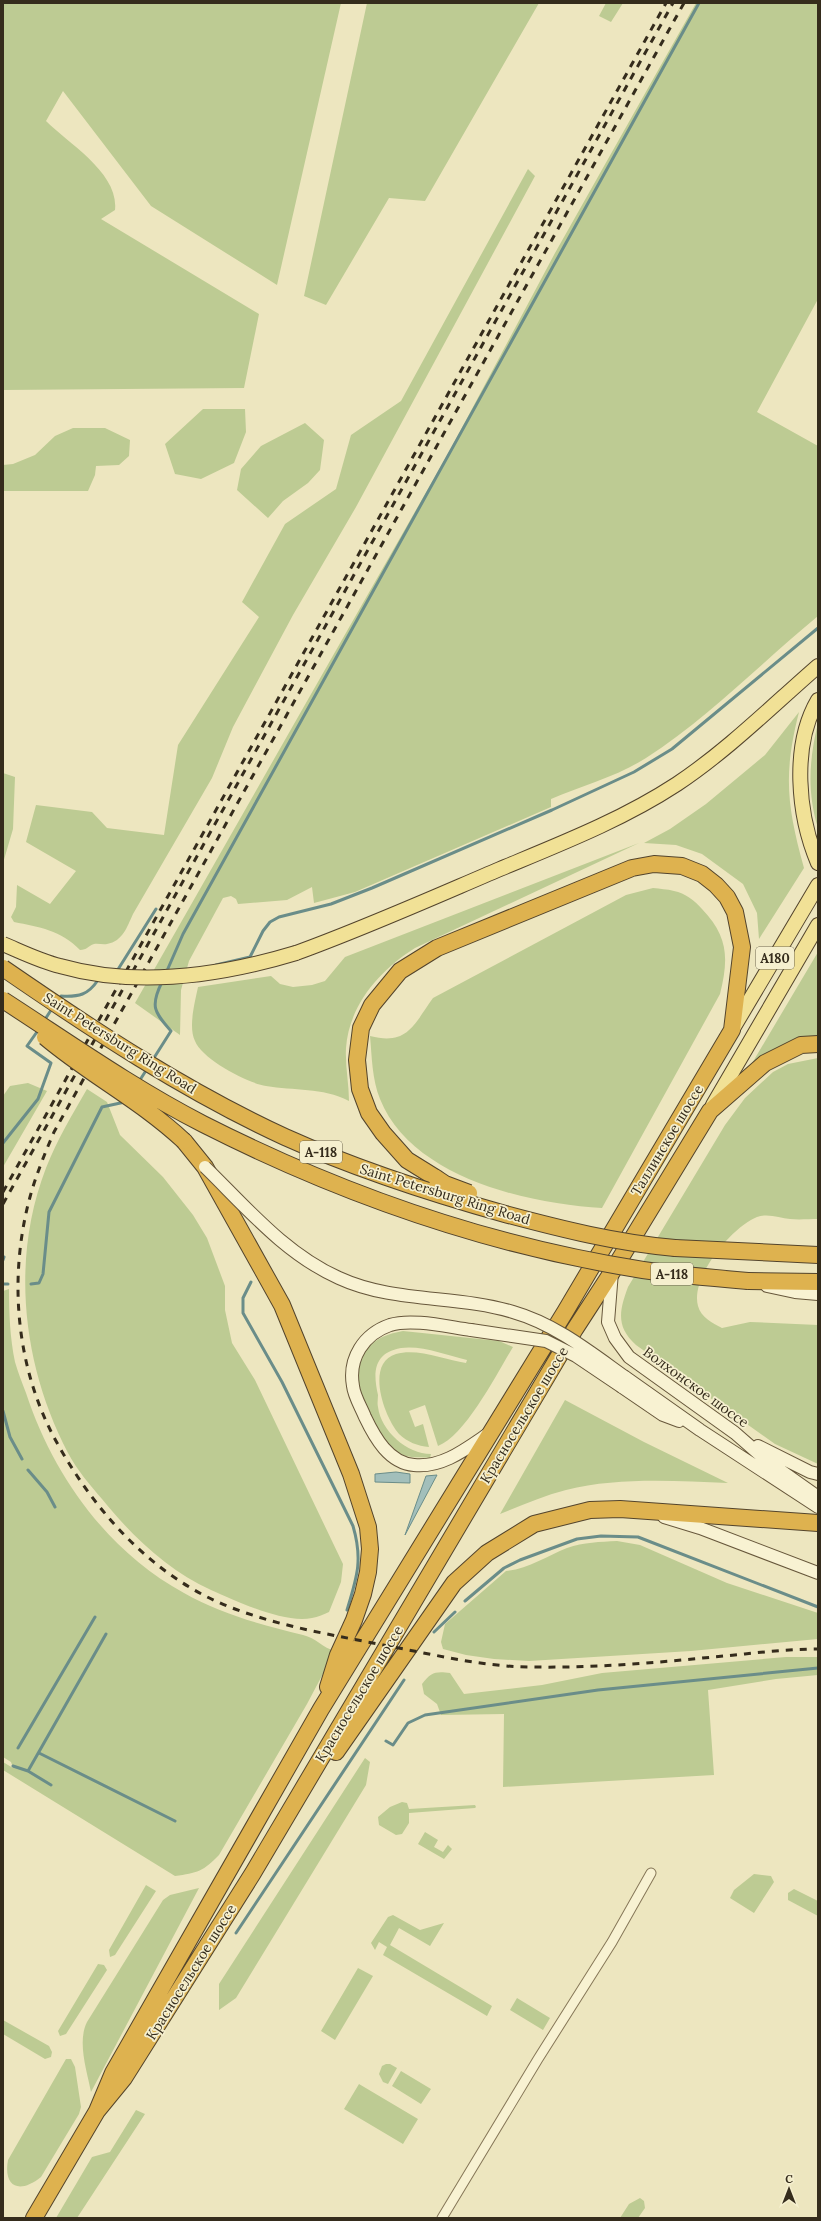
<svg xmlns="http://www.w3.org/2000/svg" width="821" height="2221" font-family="Lora,serif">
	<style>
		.green { fill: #bdcb93 }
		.water { fill: #a2bfbb; stroke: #6a8d89 }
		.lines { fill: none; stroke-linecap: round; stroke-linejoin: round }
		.stream { stroke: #6a8d89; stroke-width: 3 }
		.street-casing { stroke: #867758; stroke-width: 11 }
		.secondary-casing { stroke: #67573b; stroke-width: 14 }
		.primary-casing { stroke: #53442c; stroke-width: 16 }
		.highway-casing { stroke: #53442c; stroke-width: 18 }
		.street { stroke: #f8f2d2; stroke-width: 9 }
		.secondary { stroke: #f8f2d2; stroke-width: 12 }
		.primary { stroke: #f1e196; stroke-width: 14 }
		.highway { stroke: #deb24f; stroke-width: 16 }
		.rail { stroke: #352c1c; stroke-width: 3; stroke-dasharray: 7 7; stroke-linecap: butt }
		.secondary-bridge-casing { stroke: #67573b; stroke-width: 14; stroke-linecap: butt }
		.primary-bridge-casing { stroke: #53442c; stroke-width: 16; stroke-linecap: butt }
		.highway-bridge-casing { stroke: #53442c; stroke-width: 18; stroke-linecap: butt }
		.secondary-bridge { stroke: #f8f2d2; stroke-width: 12 }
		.primary-bridge { stroke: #f1e196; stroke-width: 14 }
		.highway-bridge { stroke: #deb24f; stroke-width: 16 }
		.labels { text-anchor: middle; stroke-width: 3.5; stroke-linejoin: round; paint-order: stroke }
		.shield { fill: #f5efce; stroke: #6f6651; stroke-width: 1 }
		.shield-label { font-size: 13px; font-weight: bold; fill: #352c1c }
		.street-label { font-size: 14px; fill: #352c1c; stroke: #f5efce }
	</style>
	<rect width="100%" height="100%" fill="#ede6bf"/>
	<path class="green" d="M 3,3 L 341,3 L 277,285 L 151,206 L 63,91 L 46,121 C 69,144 119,173 115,210 L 101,219 L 259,314 L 244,388 L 3,390 Z
		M 367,3 L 539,3 L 425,201 L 389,198 L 326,305 L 304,296 Z
		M 606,3 L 623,3 L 611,22 L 599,16 Z
		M 696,3 L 818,3 L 818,299 L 757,412 L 818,446 L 818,616 C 761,663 709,717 646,758 C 618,776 582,786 551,799 L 551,807 L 355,892 L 314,903 L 312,887 L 287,900 L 238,904 L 236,899 L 231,896 L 223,898 L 189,961 L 181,990 L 180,1035 L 135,1003 L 449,452 L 555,253 Z
		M 528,169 L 535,176 L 356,507 L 293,615 L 233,727 L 212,778 L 133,914 C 127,927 123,941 107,944 C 103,945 98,943 94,944 C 88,946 87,950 80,950 C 61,930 39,927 14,922 L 11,917 L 16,907 L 17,885 L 50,904 L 76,871 L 26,842 L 36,805 L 92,812 L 107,828 L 164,835 L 178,745 L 259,617 L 242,602 L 285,524 L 336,489 L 351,435 L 401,401 Z
		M 203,409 L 245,409 L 246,432 L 234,463 L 201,479 L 175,474 L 165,444 Z
		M 305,423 L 324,440 L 320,470 L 308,483 L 283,501 L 268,518 L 237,490 L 241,469 L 261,446 Z
		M 73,428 L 105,428 L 130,440 L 129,456 L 119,465 L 96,466 L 95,475 L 88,491 L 3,491 L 3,465 L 13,464 L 35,455 L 55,436 Z
		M 799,712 C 783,775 787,806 804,868 L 759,939 L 757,913 L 743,884 L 702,854 L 676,845 L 644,843 L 670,829 L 706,804 L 765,755 Z
		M 818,723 L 818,828 C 807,792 809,760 818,723 Z
		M 3,773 L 15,777 L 13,829 L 3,863 Z
		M 639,843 L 415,948 C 380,970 349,1005 346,1048 C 345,1066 349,1083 349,1101 C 322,1087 294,1091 266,1086 C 247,1083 202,1059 195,1041 C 188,1027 195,1002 198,987 L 271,976 L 280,984 L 293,987 L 312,985 L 325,981 L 345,957 Z
		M 653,888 C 660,889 667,889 674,891 C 685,893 695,901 702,909 C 728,936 729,958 720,994 L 602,1208 C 527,1204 411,1177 380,1099 C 372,1079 372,1058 370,1036 C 408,1046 414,1024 433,998 L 626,895 Z
		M 818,952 L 818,1038 L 751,1065 Z
		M 818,1058 L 818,1219 C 809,1219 799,1220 790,1219 C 780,1218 768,1213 757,1217 C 732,1227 690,1277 698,1306 C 701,1317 712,1323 722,1328 L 750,1322 L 818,1325 L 818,1464 L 775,1444 L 636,1345 C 616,1327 619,1311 628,1287 L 725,1125 L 745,1098 L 773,1072 L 788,1064 Z
		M 28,1083 L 47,1091 L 3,1167 L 3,1096 L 10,1086 Z
		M 87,1089 L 107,1102 L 120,1135 L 163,1177 L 193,1215 L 207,1238 L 225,1286 L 225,1310 L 232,1343 L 255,1380 L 343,1564 L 341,1582 L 329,1612 C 324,1614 318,1617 312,1618 C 284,1624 236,1601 211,1590 C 168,1571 131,1535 102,1499 C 90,1485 77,1470 68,1453 C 23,1367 10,1261 46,1168 C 57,1140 72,1115 87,1089 Z
		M 9,1289 C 9,1313 10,1338 15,1362 C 18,1372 22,1383 26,1393 C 53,1475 107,1551 184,1593 C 221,1614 262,1625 303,1635 C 316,1638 323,1648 335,1651 L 307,1704 L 219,1855 C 204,1871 197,1873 175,1876 L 3,1770 L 3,1762 L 13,1768 L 11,1762 L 3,1757 L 3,1291 Z
		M 403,1331 L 499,1341 L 513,1347 C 497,1373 466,1435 438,1446 L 425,1405 L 409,1411 L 415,1427 L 423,1424 L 429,1447 C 418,1446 407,1442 399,1434 C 384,1417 365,1363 396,1354 C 418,1348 445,1360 466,1363 L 467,1360 C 447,1355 421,1345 401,1348 C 373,1353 373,1373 378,1395 C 378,1399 377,1403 378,1407 C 381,1431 407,1454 431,1454 L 430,1458 C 423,1457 413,1458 406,1456 C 391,1451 381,1436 374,1424 C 351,1384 348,1340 403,1331 Z
		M 565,1400 L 644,1442 L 728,1483 C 675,1481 618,1477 566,1490 C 543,1496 522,1505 500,1514 Z
		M 617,1541 L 640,1545 L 727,1583 L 818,1613 L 818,1639 L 691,1651 L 529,1661 L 494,1659 L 466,1655 L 443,1649 L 441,1642 L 445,1624 L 506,1571 C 528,1569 547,1556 567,1548 C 584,1542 600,1542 617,1541 Z
		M 786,1657 L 818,1657 L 818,1675 L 776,1679 L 708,1690 L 714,1775 L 503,1787 L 504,1714 L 441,1715 L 437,1704 L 424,1694 L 422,1684 C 431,1672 436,1671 450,1673 L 464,1694 L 542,1685 L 602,1673 Z
		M 365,1758 L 370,1762 L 366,1785 L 236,1998 L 219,2010 L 219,1984 Z
		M 402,1802 L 407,1803 L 409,1809 L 475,1805 L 476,1807 L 475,1808 L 409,1813 L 409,1823 L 402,1834 L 396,1835 L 379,1825 L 378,1817 L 390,1807 Z
		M 425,1832 L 438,1840 L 434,1847 L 443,1852 L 448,1845 L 452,1849 L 444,1859 L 418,1844 Z
		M 754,1874 L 771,1876 L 774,1882 L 754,1913 L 730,1898 L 734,1890 Z
		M 146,1885 L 156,1891 L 115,1955 L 110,1957 L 109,1950 Z
		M 199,1888 L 91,2092 C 87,2071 77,2042 87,2022 L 163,1900 L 170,1895 Z
		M 794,1889 L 818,1901 L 818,1916 L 788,1900 L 788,1893 Z
		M 393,1915 L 420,1930 L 444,1923 L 430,1946 L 399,1928 L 390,1945 L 492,2006 L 487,2016 L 383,1955 L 387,1947 L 379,1942 L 375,1950 L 371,1943 L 388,1917 Z
		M 98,1964 L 104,1965 L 107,1970 L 66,2034 L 60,2036 L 58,2031 Z
		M 358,1968 L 373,1976 L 335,2040 L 321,2031 Z
		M 517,1998 L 550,2018 L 543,2030 L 510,2010 Z
		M 3,2020 L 49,2046 L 52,2052 L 51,2057 L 45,2059 L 3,2034 Z
		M 66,2059 L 71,2059 L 75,2067 L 81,2107 L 79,2114 L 41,2177 C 20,2194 3,2188 8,2160 Z
		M 386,2064 L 390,2064 L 397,2068 L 388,2084 L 383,2082 L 379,2074 L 382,2066 Z
		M 401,2071 L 431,2089 L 421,2104 L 392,2086 Z
		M 359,2084 L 418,2119 L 403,2144 L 344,2109 Z
		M 136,2110 L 145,2114 L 77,2218 L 56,2218 L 92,2157 L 110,2152 Z
		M 640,2198 L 644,2201 L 645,2208 L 638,2218 L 620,2218 L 629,2204 Z"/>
	<path class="water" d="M 396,1472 L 410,1474 L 410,1483 L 375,1482 L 375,1474 Z
		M 437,1475 L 405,1535 L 426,1476 Z"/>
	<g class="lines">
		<path class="stream" d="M 216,965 L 250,957 L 263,931 L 270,922 L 279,917 L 331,904 L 372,888 L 552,810 L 634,772 L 672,749 L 818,628
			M 117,971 L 156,909
			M 166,973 L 183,934 L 699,3
			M 59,999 L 61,996 C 79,997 88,995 98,980 L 101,980
			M 44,1021 L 53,1007
			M 152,1061 L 171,1031 C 154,1012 150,1006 162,982
			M 138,1083 L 147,1069
			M 3,1143 L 38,1099 L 51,1063 L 27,1046 L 39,1029
			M 3,1260 L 4,1257
			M 251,1282 L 243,1298 L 243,1313 L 282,1382 L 353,1526 C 363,1560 357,1577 347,1610
			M 3,1284 L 8,1284
			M 31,1284 L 39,1283 L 43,1274 L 49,1212 L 102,1107 L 125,1102
			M 3,1411 L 10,1437 L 22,1459
			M 28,1470 L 47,1492 L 55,1507
			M 465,1601 L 504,1568 L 520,1560 L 577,1539 L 601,1536 L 638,1537 L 818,1607
			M 434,1632 L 455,1612
			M 386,1741 L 393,1745 L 408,1723 L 425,1715 L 598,1690 L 818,1668
			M 18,1748 L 95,1617
			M 39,1753 L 175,1821
			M 13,1766 L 28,1771
			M 51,1785 L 28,1771 L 106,1634
			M 236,1933 L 404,1680"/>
		<defs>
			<path id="street" d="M 442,2218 L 538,2059 L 612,1942 L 651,1873"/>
			<path id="secondary" d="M 612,1272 L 608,1322 L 615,1338 L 629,1357 L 735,1433 L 767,1461 L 818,1497
				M 767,1286 L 795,1292 L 818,1294
				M 471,1330 C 448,1327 412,1318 390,1325 C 364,1334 348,1358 353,1386 C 354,1396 361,1407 365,1417 C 375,1438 389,1463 414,1465 C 442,1468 466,1449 488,1434
				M 625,1377 L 700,1430 L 818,1507
				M 622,1387 L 663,1415 L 679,1421
				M 758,1446 L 810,1472 L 818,1474
				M 664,1517 L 700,1528 L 818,1573"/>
			<path id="primary" d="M 818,700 C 791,746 798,816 818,863
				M 296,953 C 365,928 432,898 500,869 C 560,844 622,820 677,784 C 728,750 772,706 818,666
				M 732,1030 L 818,885
				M 713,1105 L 818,925"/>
			<path id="highway" d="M 184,1141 L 205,1167 L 282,1305 L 351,1474 L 368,1527 L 370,1549 L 368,1572 L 363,1594 L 354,1620 L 338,1655 L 328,1687
				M 675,1248 L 818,1255
				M 748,1281 L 818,1282
				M 336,1752 L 454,1583 L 487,1553 L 534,1524 L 590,1510 L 620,1509 L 818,1523
				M 97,2111 L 113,2073 L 321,1709 L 565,1312 L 732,1030 L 742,947 L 735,912 L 727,897 L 716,885 L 702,874 L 682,866 L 654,864 L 632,868 L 437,948 L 400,971 L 372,1005 L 361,1028 L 357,1060 L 360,1089 L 369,1113 L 383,1133 L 407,1160 L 436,1178
				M 34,2218 L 97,2111 L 124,2078 L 253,1873 L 575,1329 L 612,1272 L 710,1111 L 765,1063 L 801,1045 L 818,1044"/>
		</defs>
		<use href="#street" class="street-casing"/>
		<use href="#secondary" class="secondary-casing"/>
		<use href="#primary" class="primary-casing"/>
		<use href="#highway" class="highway-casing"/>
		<use href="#street" class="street"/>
		<use href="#secondary" class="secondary"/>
		<use href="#primary" class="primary"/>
		<use href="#highway" class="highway"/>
		<path class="rail" d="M 684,3 L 54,1132 C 45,1153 36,1175 30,1197 C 8,1278 16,1368 56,1441 C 96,1514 156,1580 235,1609 C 283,1627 333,1635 383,1645 C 432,1654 482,1667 533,1667 C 593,1668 653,1663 713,1657 C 748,1654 783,1649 818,1649
			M 3,1192 L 666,3
			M 3,1204 L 673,3"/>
		<defs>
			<path id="secondary-bridge" d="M 205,1167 C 246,1207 285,1254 339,1278 C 393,1303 457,1295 513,1312 C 555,1324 590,1352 625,1377
				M 471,1330 L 546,1341 L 576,1356 L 622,1387"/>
			<path id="primary-bridge" d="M 3,944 C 22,952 40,961 60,966 C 137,988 220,976 296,953"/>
			<path id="highway-bridge" d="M 3,968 C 93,1030 185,1091 285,1137 C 356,1169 430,1193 505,1214 C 561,1229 617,1243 675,1248
				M 3,1000 C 68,1042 133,1088 203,1124 C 341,1194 490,1246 643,1270 C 678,1275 713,1278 748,1281
				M 45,1037 C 90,1075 140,1100 184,1141
				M 436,1178 L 445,1184 L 469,1193"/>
		</defs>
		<use href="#secondary-bridge" class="secondary-bridge-casing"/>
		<use href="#primary-bridge" class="primary-bridge-casing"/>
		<use href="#highway-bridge" class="highway-bridge-casing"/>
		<use href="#secondary-bridge" class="secondary-bridge"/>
		<use href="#primary-bridge" class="primary-bridge"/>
		<use href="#highway-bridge" class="highway-bridge"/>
	</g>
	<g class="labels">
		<g class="shield">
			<rect x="756" y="947" width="38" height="22" rx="3"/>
			<rect x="300" y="1141" width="42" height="22" rx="3"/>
			<rect x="651" y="1263" width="42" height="22" rx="3"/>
		</g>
		<g class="shield-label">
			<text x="775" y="963">A180</text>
			<text x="321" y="1157">А-118</text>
			<text x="672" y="1279">А-118</text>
		</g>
		<g class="street-label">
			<text transform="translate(120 1043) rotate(32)" y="5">Saint Petersburg Ring Road</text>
			<text transform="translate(667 1140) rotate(-59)" y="5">Таллинское шоссе</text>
			<text transform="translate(445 1194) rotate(17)" y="5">Saint Petersburg Ring Road</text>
			<text transform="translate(696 1387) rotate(36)" y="5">Волхонское шоссе</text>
			<text transform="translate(524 1415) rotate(-59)" y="5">Красносельское шоссе</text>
			<text transform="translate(359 1694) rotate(-59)" y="5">Красносельское шоссе</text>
			<text transform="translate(191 1972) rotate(-58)" y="5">Красносельское шоссе</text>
		</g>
	</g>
	<rect width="821" height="2221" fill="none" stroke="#352c1c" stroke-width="8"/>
	<g transform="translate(789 2189)" stroke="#f5efce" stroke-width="3" paint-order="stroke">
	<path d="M0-3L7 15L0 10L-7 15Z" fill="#352c1c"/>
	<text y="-6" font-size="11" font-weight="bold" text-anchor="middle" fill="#352c1c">С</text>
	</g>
</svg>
